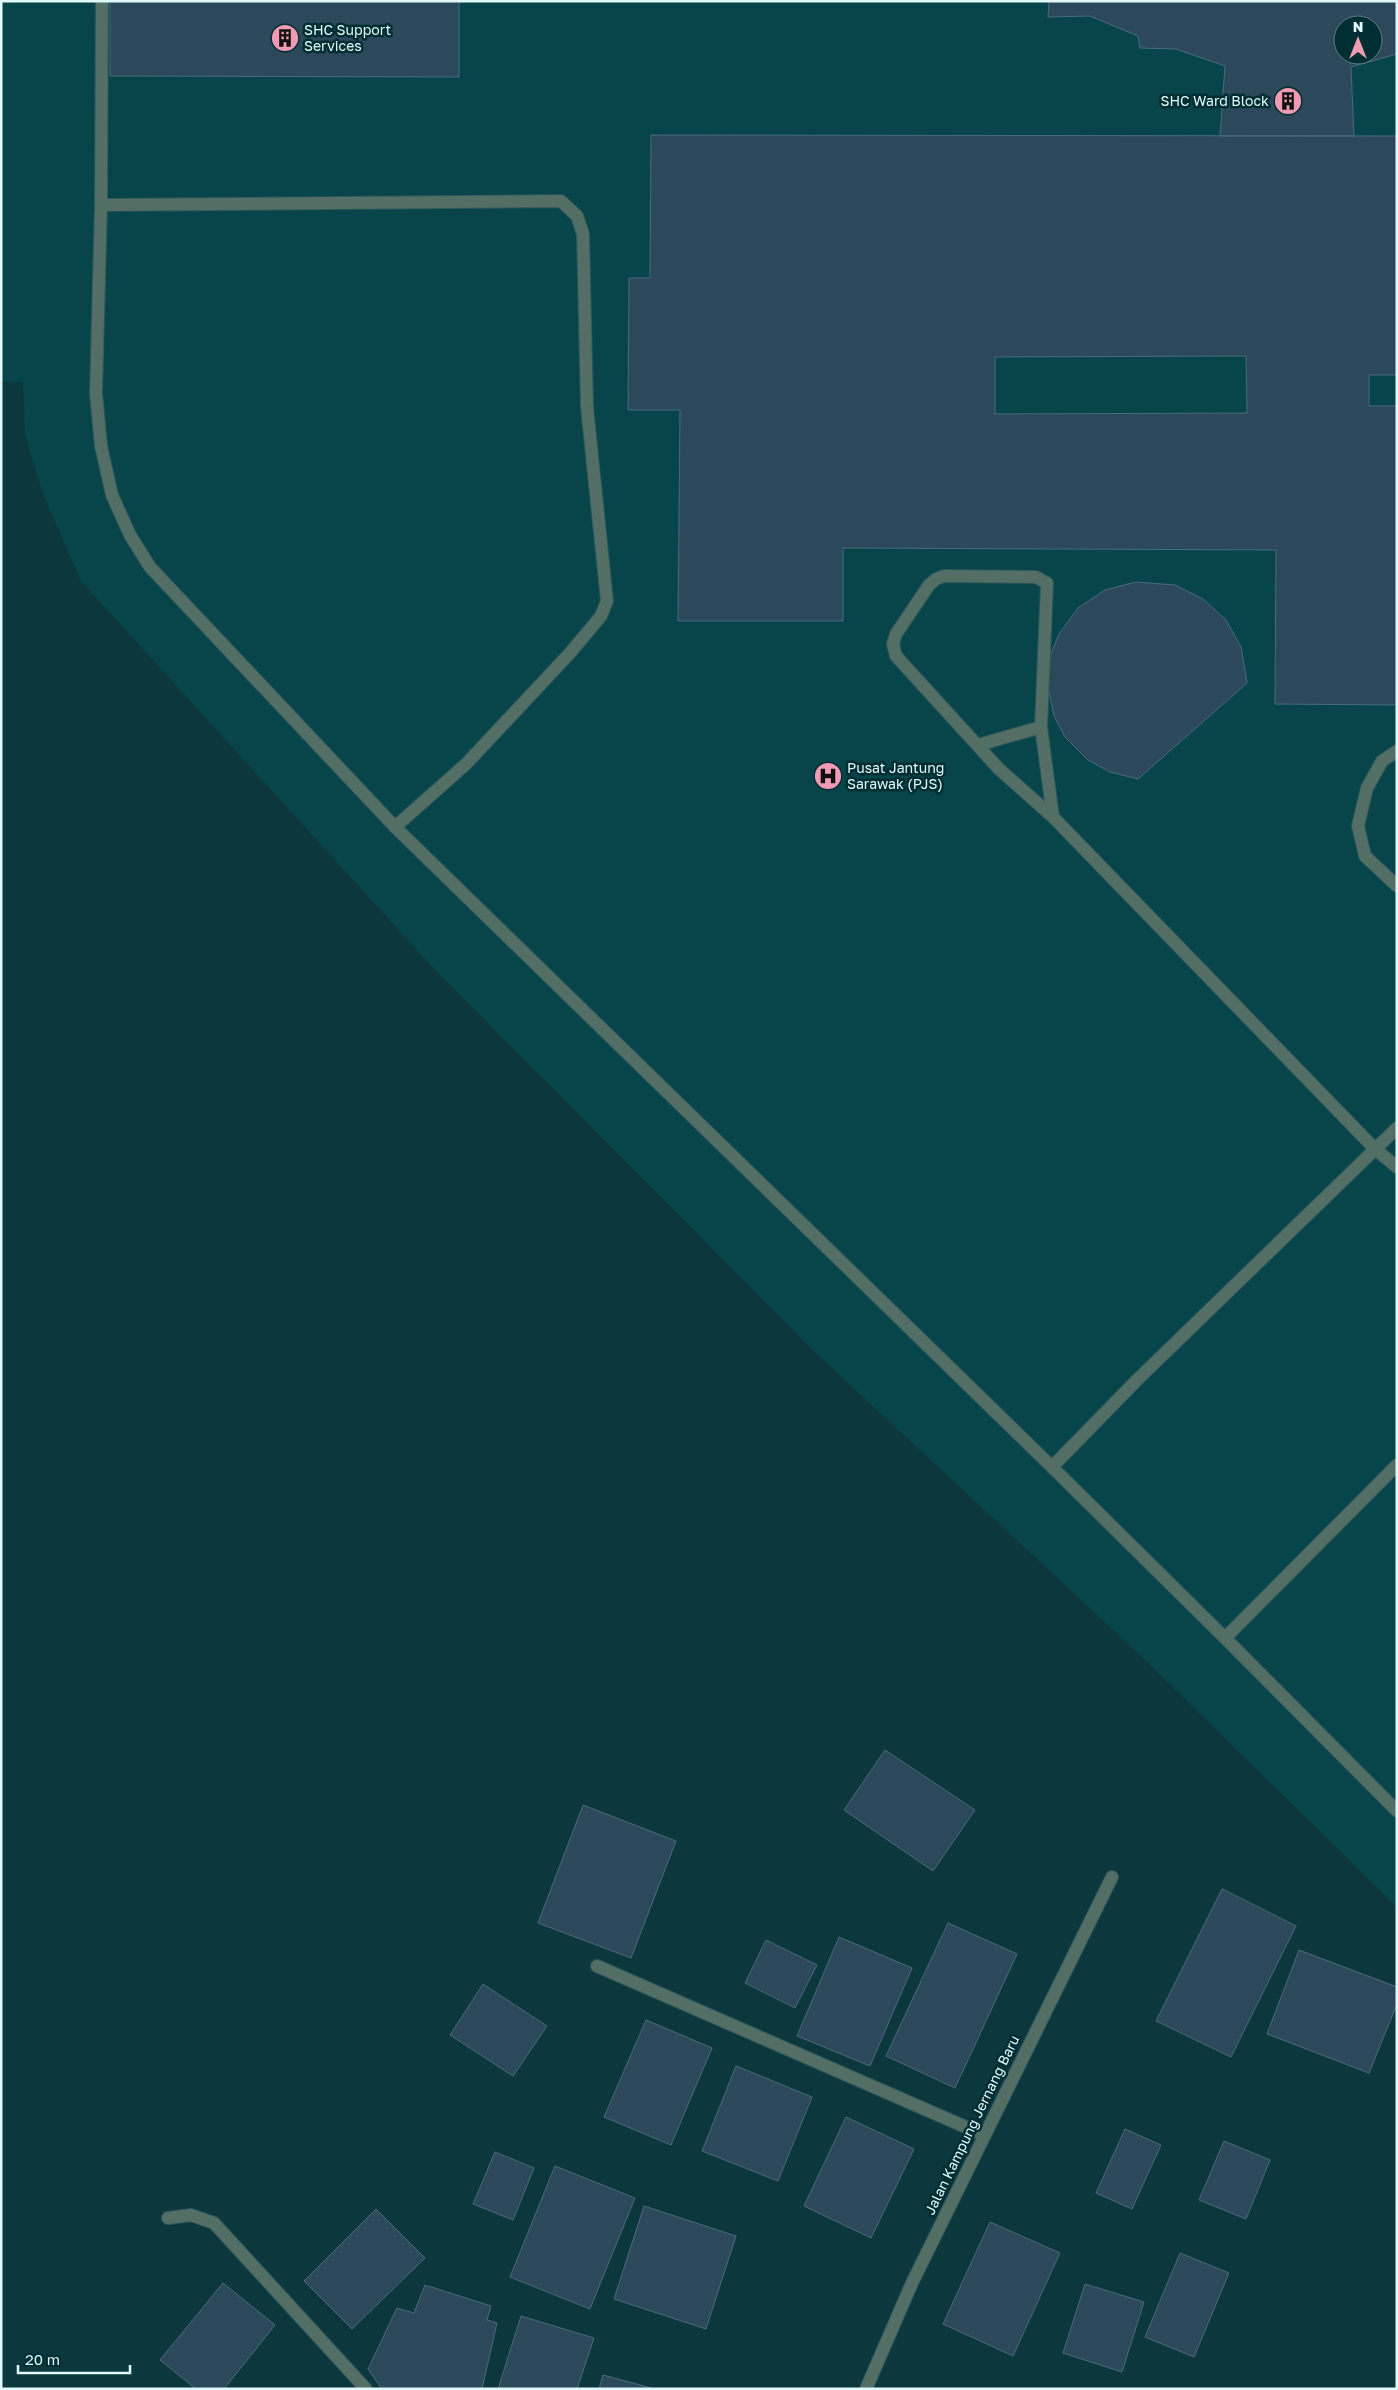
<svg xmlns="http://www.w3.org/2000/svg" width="1398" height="2390" font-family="'Golos Text',sans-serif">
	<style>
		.built { fill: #07454a; fill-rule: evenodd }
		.building { fill: #2b495b; stroke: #4b6a7d; fill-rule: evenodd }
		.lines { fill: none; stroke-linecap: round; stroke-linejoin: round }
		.service-casing { stroke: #2e575b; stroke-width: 14 }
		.minor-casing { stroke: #2e575b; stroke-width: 14 }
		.service { stroke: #526e65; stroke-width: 12 }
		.minor { stroke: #526e65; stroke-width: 12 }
		.labels { text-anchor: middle; stroke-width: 5; stroke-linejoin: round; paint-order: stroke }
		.poi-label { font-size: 14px; fill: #e2f9fb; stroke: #002e32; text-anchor: start }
		.street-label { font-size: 14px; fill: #e2f9fb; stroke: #002e32 }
	</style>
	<rect width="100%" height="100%" fill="#0c383d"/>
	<path class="built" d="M 1,1 L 1397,1 L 1397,1907 L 1138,1653 L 818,1355 L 436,971 L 81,581 L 43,494 L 25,435 L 23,382 L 1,382 ZM 1343,25 L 1373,25 L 1373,55 L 1343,55 Z"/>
	<path class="building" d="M 110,1 L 459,1 L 459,77 L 110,76 Z
		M 1049,1 L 1397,1 L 1397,54 L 1351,67 L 1354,136 L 1220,136 L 1225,66 L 1176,49 L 1140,48 L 1138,36 L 1090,16 L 1048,17 ZM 1343,25 L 1373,25 L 1373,55 L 1343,55 Z
		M 651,135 L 1397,136 L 1397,375 L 1369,375 L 1369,406 L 1397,406 L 1397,705 L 1275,704 L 1276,550 L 843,548 L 843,621 L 678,621 L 680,410 L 628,410 L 629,278 L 650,278 ZM 1246,356 L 1247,413 L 995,414 L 995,357 Z
		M 1136,582 L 1175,585 L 1203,599 L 1226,620 L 1241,647 L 1247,683 L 1138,779 L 1110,772 L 1088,760 L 1065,737 L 1054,716 L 1048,687 L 1049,659 L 1059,634 L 1078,608 L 1105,590 Z
		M 885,1750 L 975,1810 L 933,1871 L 844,1810 Z
		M 583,1805 L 676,1841 L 631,1958 L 538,1923 Z
		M 1222,1889 L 1296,1926 L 1231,2057 L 1156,2021 Z
		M 948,1923 L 1017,1954 L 955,2088 L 886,2056 Z
		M 839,1937 L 912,1968 L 870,2066 L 797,2036 Z
		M 766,1940 L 817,1965 L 795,2008 L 745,1983 Z
		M 1299,1950 L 1397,1987 L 1397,2004 L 1369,2073 L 1267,2034 Z
		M 483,1984 L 547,2026 L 513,2076 L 450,2035 Z
		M 646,2020 L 712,2048 L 671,2145 L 604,2117 Z
		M 736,2066 L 812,2097 L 778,2181 L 702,2151 Z
		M 846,2117 L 914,2149 L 871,2238 L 804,2206 Z
		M 1125,2129 L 1161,2145 L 1132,2209 L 1096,2193 Z
		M 1224,2141 L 1270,2160 L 1246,2219 L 1199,2200 Z
		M 495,2152 L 534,2168 L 513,2220 L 473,2204 Z
		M 555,2166 L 635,2198 L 590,2309 L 510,2277 Z
		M 644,2206 L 736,2236 L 706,2329 L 614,2299 Z
		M 376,2209 L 425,2258 L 352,2329 L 304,2281 Z
		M 990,2222 L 1060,2253 L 1013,2356 L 943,2324 Z
		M 1180,2253 L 1229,2273 L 1194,2357 L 1145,2337 Z
		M 223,2283 L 275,2325 L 224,2389 L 196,2389 L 160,2360 Z
		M 1085,2284 L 1144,2302 L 1122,2372 L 1063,2353 Z
		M 425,2285 L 491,2306 L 487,2320 L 497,2323 L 482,2389 L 382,2389 L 368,2369 L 397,2308 L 414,2313 Z
		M 521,2316 L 594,2338 L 577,2389 L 498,2389 Z
		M 603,2375 L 655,2389 L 599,2389 Z"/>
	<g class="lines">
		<defs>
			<path id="service" d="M 101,205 L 561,201 L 577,216 L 583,234 L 587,407 L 607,601 L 601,616 L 570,653 L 466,764 L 395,827
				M 1041,727 L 1053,817
				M 978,745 L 1041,727 L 1047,583 L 1036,577 L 944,576 L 936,579 L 929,585 L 896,634 L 893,644 L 896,656 L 999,769 L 1053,817 L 1375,1149 L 1397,1167
				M 1397,751 L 1382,761 L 1367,788 L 1358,826 L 1365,856 L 1397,886
				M 1052,1467 L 1137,1380 L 1397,1128
				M 1225,1638 L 1397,1465
				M 597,1966 L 984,2135
				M 168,2218 L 191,2215 L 214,2223 L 366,2389"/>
			<path id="minor" d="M 102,1 L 101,205 L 96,393 L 101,446 L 112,495 L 130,535 L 150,567 L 395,827 L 1052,1467 L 1225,1638 L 1397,1811
				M 866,2389 L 912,2283 L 1112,1877"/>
		</defs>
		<use href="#service" class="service-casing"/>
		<use href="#minor" class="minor-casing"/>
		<use href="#service" class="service"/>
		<use href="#minor" class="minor"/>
	</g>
	<defs>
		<symbol id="building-disc" viewBox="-11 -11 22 22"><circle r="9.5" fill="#f09ab4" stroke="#002e32"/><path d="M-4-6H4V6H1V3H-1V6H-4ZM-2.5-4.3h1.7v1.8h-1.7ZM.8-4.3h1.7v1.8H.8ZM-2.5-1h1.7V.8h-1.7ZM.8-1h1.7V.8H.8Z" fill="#111"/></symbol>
		<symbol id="hospital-disc" viewBox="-11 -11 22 22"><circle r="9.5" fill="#f09ab4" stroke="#002e32"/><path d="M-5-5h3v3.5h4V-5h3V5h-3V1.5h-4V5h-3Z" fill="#111"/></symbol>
	</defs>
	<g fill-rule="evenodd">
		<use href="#building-disc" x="269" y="22" width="32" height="32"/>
		<use href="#building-disc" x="1272" y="85" width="32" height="32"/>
		<use href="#hospital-disc" x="812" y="760" width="32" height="32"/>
	</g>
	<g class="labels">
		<g class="poi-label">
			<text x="304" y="35">SHC Support<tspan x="304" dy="16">Services</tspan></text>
			<text x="1269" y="106" text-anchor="end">SHC Ward Block</text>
			<text x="847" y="773">Pusat Jantung<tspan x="847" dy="16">Sarawak (PJS)</tspan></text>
		</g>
		<g class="street-label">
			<text transform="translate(972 2125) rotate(-64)" y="5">Jalan Kampung Jernang Baru</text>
		</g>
	</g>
	<rect width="1398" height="2390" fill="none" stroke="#e2f9fb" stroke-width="5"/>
	<g transform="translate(1358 40)"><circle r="24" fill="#002e32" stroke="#5a7f82"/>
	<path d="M0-4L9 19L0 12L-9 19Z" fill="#f09ab4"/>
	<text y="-8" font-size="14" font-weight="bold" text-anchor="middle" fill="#e2f9fb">N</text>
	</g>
	<path d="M18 2365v8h112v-8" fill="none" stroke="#e2f9fb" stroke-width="2.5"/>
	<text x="25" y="2365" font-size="15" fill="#e2f9fb" stroke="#002e32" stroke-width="4" paint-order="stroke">20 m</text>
</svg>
